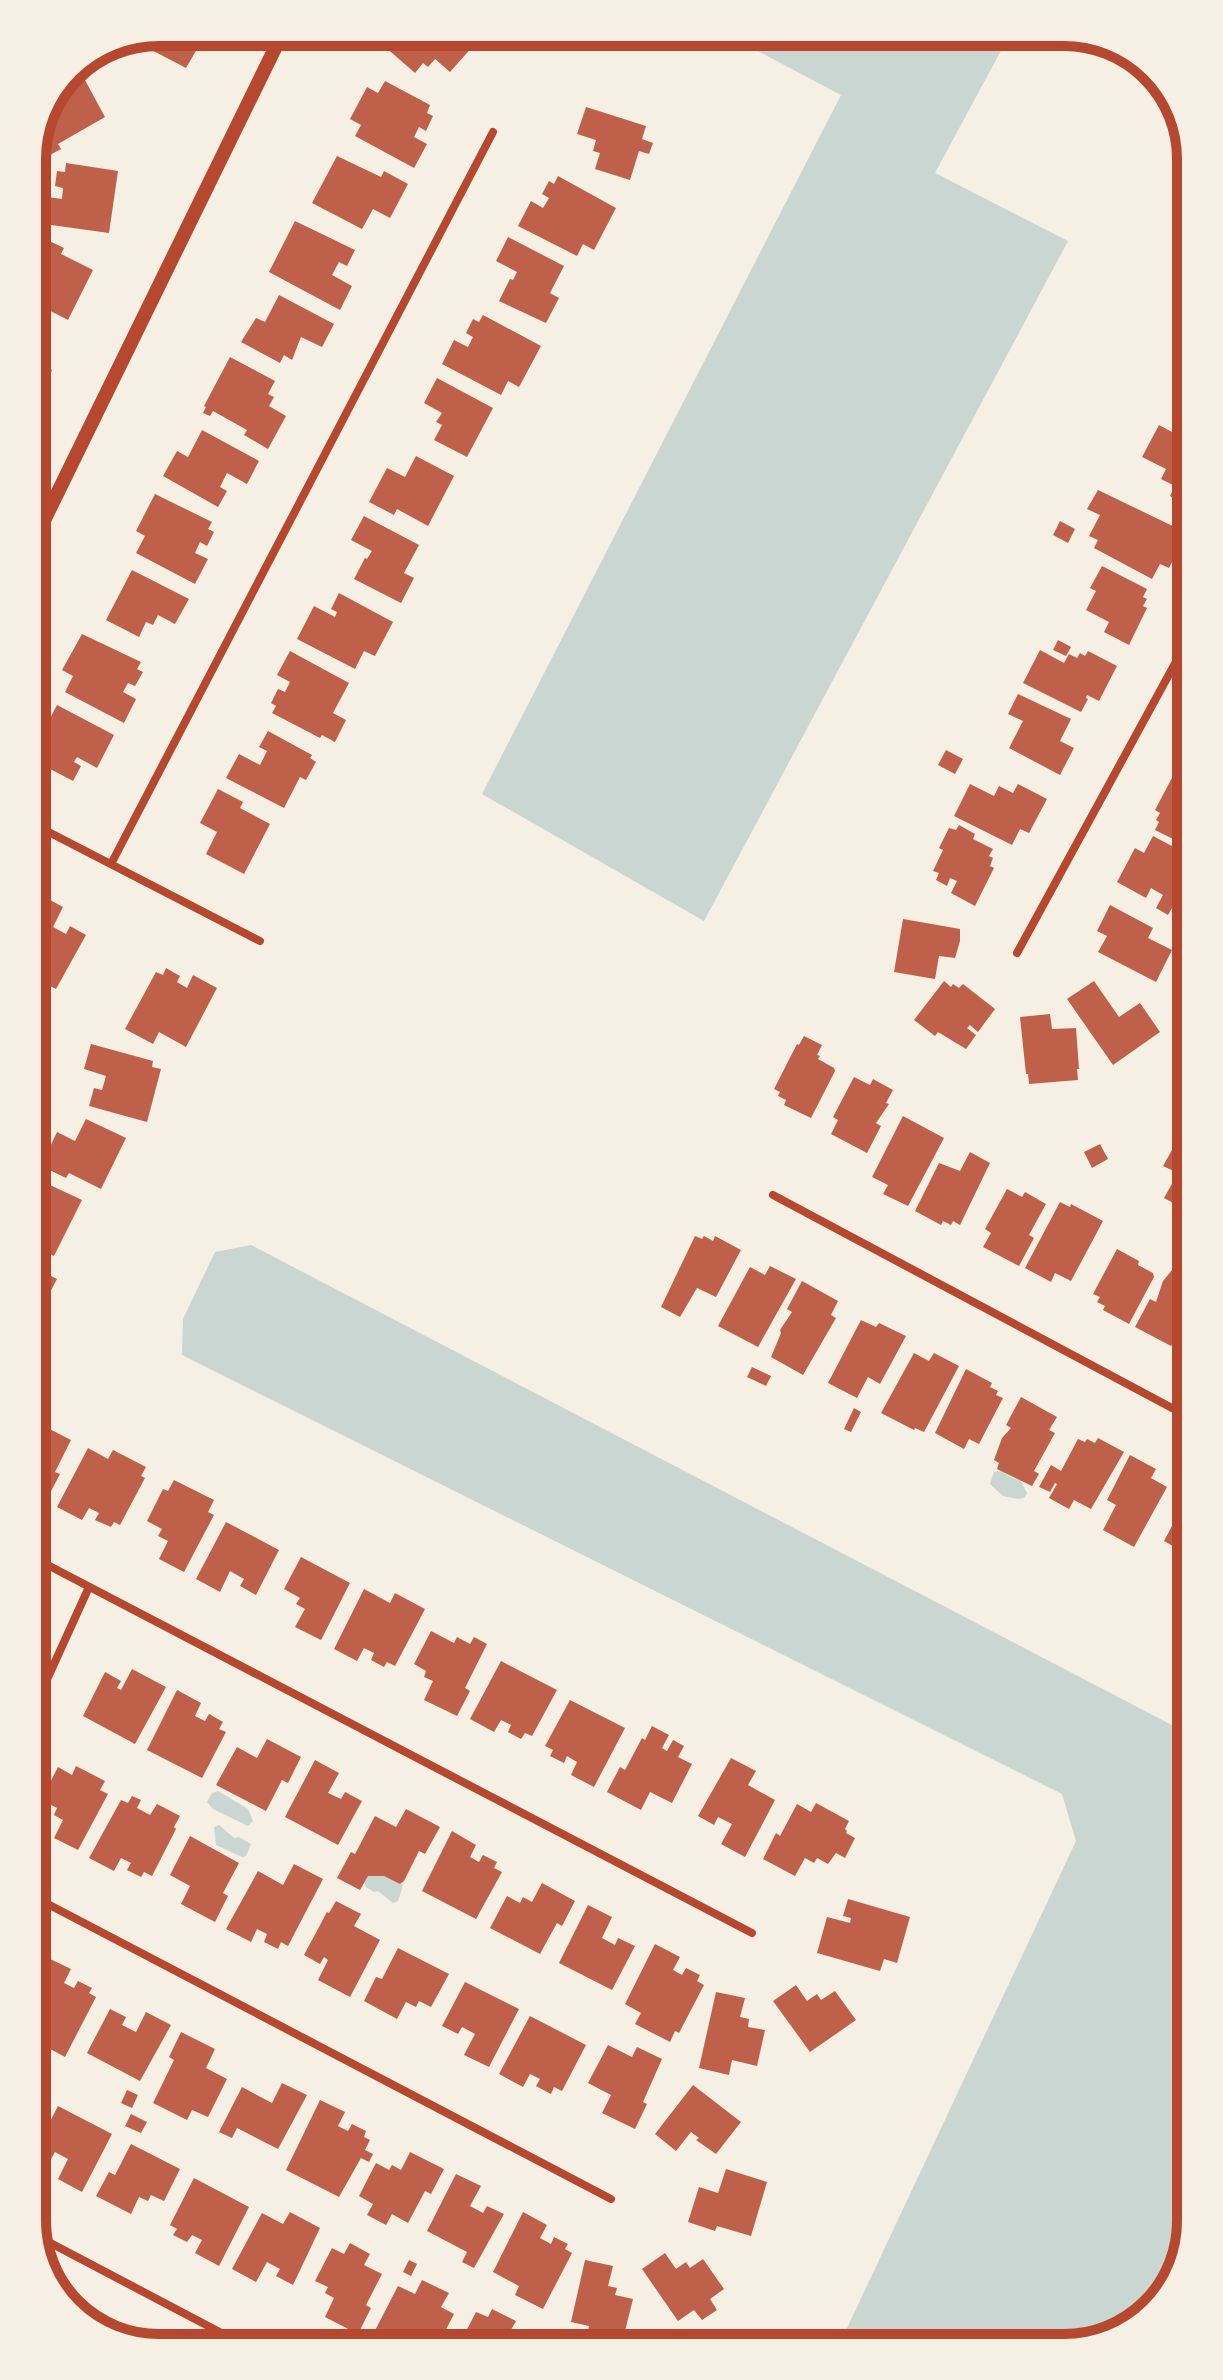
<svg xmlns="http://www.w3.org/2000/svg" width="1223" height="2380" font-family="'Roboto Condensed',sans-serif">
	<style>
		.water { fill: #c9d6d2 }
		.building { fill: #bf614a }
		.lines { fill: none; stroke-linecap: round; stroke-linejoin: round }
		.minor { stroke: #b5482f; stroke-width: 8 }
		.tertiary { stroke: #b5482f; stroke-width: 14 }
		.rim { fill: none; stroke: #b5482f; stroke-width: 10 }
	</style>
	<rect width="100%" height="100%" fill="#f6efe4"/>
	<path class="water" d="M 722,32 L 1011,32 L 935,173 L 1068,241 L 704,921 L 482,794 L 841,95 Z
		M 251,1245 L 1189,1734 L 1191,2221 L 1169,2292 L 1112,2338 L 841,2341 L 1076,1841 L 1062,1794 L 182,1355 L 183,1319 L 215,1252 Z
		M 1002,1471 L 1012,1478 L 1020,1480 L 1027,1493 L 1024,1498 C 1016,1500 1010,1497 1003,1496 L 990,1484 L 994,1472 Z
		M 218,1791 L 248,1809 L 253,1821 L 248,1826 L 213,1809 L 207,1802 L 212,1793 Z
		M 219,1825 L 234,1838 L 239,1837 L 251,1844 L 246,1856 L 242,1857 L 216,1845 L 214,1827 Z
		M 368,1876 L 384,1876 L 403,1885 L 398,1901 L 393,1903 L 378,1891 L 374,1892 L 366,1887 L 364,1882 Z"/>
	<path class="building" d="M 159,32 L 207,32 L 186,68 L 140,44 L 143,39 Z
		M 381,32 L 460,32 L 474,45 L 450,72 L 435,59 L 428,67 L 423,63 L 415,73 L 376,39 Z
		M 79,69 L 105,117 L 58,144 L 61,149 L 37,162 L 32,151 L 66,76 Z
		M 385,81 L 430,105 L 427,113 L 433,116 L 426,131 L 419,127 L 414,137 L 427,144 L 414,168 L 355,136 L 361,125 L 350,119 L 367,87 L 378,93 Z
		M 586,107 L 646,126 L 642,139 L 653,143 L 649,154 L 639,151 L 630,180 L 595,169 L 600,153 L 593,151 L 596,140 L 577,134 Z
		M 337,156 L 381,177 L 384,171 L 408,184 L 390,218 L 373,209 L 362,229 L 312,203 Z
		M 66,163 L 118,171 L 109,233 L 44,224 L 48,197 L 62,199 L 63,188 L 55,186 L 57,171 L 65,172 Z
		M 558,176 L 616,208 L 594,250 L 583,244 L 577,256 L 518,226 L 531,201 L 543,208 L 549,198 L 542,194 L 549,181 L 554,184 Z
		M 295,221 L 355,250 L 347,266 L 339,262 L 332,275 L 352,286 L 340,310 L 269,272 Z
		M 39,236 L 64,248 L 61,254 L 93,270 L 68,320 L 33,302 L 33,293 L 40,279 L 33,275 L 33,248 Z
		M 508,237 L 564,266 L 550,293 L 559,298 L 546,323 L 499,301 L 510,279 L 513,280 L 517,272 L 496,261 Z
		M 279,295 L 334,324 L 322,347 L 301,337 L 292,360 L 284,355 L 280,363 L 241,342 L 256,318 L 265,322 Z
		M 483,315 L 541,346 L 519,387 L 508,381 L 501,395 L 442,364 L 454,340 L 468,347 L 473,337 L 466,333 L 473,319 L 479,322 Z
		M 230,357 L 275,381 L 268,394 L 274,397 L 269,406 L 286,416 L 268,449 L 244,435 L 247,430 L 213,411 L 210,416 L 203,413 L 206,407 L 204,406 Z
		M 33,359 L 52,370 L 36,403 L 33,402 Z
		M 437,378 L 493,408 L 467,457 L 434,440 L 442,425 L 436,422 L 442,413 L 424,403 Z
		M 1159,425 L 1183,438 L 1183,503 L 1170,496 L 1175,486 L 1161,479 L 1166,469 L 1142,457 Z
		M 202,430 L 259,461 L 247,484 L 227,473 L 220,487 L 227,491 L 218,507 L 163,476 L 177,451 L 188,457 Z
		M 416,456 L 454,476 L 428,526 L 397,509 L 394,515 L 369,502 L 387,468 L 405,477 Z
		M 1098,490 L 1183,531 L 1183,540 L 1169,568 L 1160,564 L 1152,579 L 1094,548 L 1098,540 L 1089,536 L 1100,515 L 1087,509 Z
		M 155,494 L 212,522 L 208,529 L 214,532 L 207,546 L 200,542 L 195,553 L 208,559 L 195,584 L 136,553 L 145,536 L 136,531 Z
		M 364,516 L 419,545 L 404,573 L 414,578 L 401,603 L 354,579 L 365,558 L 367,559 L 372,551 L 351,540 Z
		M 1060,521 L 1075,529 L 1068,543 L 1053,535 Z
		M 1102,566 L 1147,589 L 1143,597 L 1147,599 L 1143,606 L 1147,608 L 1129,645 L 1104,632 L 1109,622 L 1086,610 L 1096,591 L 1090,588 Z
		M 132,570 L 189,599 L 175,624 L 158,615 L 153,625 L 146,622 L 139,637 L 106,620 Z
		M 339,593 L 393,622 L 375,656 L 364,651 L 355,669 L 297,639 L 314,606 L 335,617 L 337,612 L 331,609 Z
		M 82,634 L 141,662 L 137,669 L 143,672 L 135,686 L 128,683 L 123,692 L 136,699 L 124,723 L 65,692 L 73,676 L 62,670 Z
		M 1058,640 L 1071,647 L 1066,656 L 1053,650 Z
		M 1040,650 L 1064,663 L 1069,654 L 1077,658 L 1080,653 L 1085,656 L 1088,651 L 1117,666 L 1099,701 L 1087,695 L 1086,698 L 1088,699 L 1081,712 L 1023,683 Z
		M 290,651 L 349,683 L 333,713 L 346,720 L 335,742 L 322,735 L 320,738 L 272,713 L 276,706 L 271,703 L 278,689 L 285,692 L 290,682 L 277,675 Z
		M 1018,694 L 1071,719 L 1060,741 L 1074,748 L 1060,775 L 1009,748 L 1023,721 L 1008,714 Z
		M 57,705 L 114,735 L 97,768 L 77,757 L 74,762 L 81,766 L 73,781 L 35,761 L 35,747 Z
		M 268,731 L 312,755 L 310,758 L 316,762 L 306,780 L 300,777 L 284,808 L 226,778 L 239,754 L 260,765 L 267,751 L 259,747 Z
		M 946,750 L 963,759 L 955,774 L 938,765 Z
		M 1174,774 L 1185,780 L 1185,845 L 1155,830 L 1159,822 L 1156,820 L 1160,813 L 1155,810 Z
		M 970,784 L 994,796 L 999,786 L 1013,793 L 1018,784 L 1047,799 L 1029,833 L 1020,829 L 1012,845 L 954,816 Z
		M 218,789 L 243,802 L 240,808 L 270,824 L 244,874 L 206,854 L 217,832 L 200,823 Z
		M 959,825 L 975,834 L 973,839 L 993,849 L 989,856 L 993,858 L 990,866 L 994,868 L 975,906 L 951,893 L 957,881 L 950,878 L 947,886 L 936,880 L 939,873 L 933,871 L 943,850 L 939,848 L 949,828 L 956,830 Z
		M 1153,836 L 1185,853 L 1185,894 L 1181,892 L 1168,915 L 1156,908 L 1163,895 L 1151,888 L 1146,898 L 1117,882 L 1135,848 L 1144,853 Z
		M 39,894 L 63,907 L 53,927 L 66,934 L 70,926 L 86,935 L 56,989 L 36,979 L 36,901 Z
		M 1110,905 L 1153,928 L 1148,938 L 1172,950 L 1156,982 L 1098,952 L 1107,936 L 1097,931 Z
		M 903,919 L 960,929 L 960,941 L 955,958 L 939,956 L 935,979 L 894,972 Z
		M 166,968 L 180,976 L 177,982 L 187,988 L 193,975 L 217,988 L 186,1047 L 159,1032 L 153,1044 L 125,1029 L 156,972 L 163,975 Z
		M 944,981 L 951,987 L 953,984 L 959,988 L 963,984 L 995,1009 L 978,1032 L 970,1025 L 967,1028 L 976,1035 L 966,1049 L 938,1032 L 935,1036 L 914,1020 Z
		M 1094,981 L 1119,1017 L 1140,1003 L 1160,1032 L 1113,1065 L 1067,999 Z
		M 1050,1014 L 1052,1029 L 1076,1028 L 1079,1069 L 1077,1069 L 1078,1080 L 1029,1084 L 1028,1074 L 1026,1074 L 1020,1017 Z
		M 804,1036 L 822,1045 L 817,1055 L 820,1056 L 818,1059 L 834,1068 L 835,1071 L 811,1118 L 784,1105 L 786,1100 L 778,1096 L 780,1092 L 774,1089 L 797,1044 L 799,1045 Z
		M 91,1044 L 153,1061 L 152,1067 L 161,1069 L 147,1122 L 89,1106 L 94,1088 L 102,1090 L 106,1076 L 84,1069 Z
		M 854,1077 L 870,1085 L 873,1079 L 893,1090 L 886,1103 L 889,1104 L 876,1123 L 881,1126 L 867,1153 L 831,1134 L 838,1120 L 833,1117 Z
		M 903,1116 L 944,1138 L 908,1206 L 883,1194 L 888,1185 L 872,1177 Z
		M 86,1119 L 126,1138 L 101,1189 L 69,1173 L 66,1178 L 41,1166 L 57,1132 L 75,1141 Z
		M 1177,1141 L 1186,1146 L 1186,1210 L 1164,1198 L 1178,1173 L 1163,1166 Z
		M 1100,1144 L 1108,1159 L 1092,1168 L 1084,1152 Z
		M 970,1152 L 990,1163 L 960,1225 L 953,1221 L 951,1225 L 943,1221 L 941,1225 L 915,1211 L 939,1163 L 960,1171 Z
		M 37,1179 L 82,1200 L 54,1256 L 37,1248 Z
		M 1007,1189 L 1022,1197 L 1025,1192 L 1046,1204 L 1029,1235 L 1034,1238 L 1019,1266 L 983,1247 L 991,1233 L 985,1229 Z
		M 1060,1202 L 1070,1207 L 1071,1204 L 1103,1221 L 1071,1281 L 1055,1273 L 1051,1282 L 1025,1268 Z
		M 695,1236 L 702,1239 L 704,1236 L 713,1241 L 715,1236 L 741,1250 L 716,1297 L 697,1288 L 680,1317 L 661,1307 Z
		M 1117,1249 L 1139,1261 L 1138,1265 L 1153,1273 L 1154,1277 L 1129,1324 L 1103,1310 L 1105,1306 L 1097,1302 L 1100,1297 L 1093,1294 Z
		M 1179,1262 L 1187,1266 L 1187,1330 L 1184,1334 L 1179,1332 L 1171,1346 L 1135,1327 L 1150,1299 L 1156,1302 L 1163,1281 L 1172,1270 L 1175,1271 Z
		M 770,1266 L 796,1279 L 758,1347 L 718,1326 L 750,1267 L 765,1275 Z
		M 37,1269 L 57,1279 L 37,1317 Z
		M 802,1281 L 838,1301 L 831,1315 L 836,1318 L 803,1375 L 771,1357 L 781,1333 L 780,1330 L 792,1312 L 787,1309 Z
		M 861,1320 L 876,1327 L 879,1323 L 906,1336 L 880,1384 L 868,1377 L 857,1398 L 828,1383 Z
		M 914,1353 L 929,1361 L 934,1353 L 959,1366 L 924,1432 L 915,1428 L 914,1430 L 881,1413 Z
		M 752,1367 L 771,1376 L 766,1386 L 747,1377 Z
		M 966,1369 L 992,1383 L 990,1387 L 998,1391 L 996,1395 L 1003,1398 L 979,1444 L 969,1439 L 964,1449 L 935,1433 Z
		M 1021,1397 L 1057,1417 L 1049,1430 L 1055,1433 L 1034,1471 L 1039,1474 L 1032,1486 L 997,1469 L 999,1463 L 994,1460 L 1002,1438 L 1011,1428 L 1006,1425 Z
		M 854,1408 L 861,1412 L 851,1432 L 844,1429 Z
		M 38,1423 L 71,1440 L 55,1472 L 60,1474 L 47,1499 L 38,1495 Z
		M 1098,1438 L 1124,1452 L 1091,1509 L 1074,1500 L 1069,1509 L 1049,1498 L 1057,1484 L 1055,1483 L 1050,1492 L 1039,1487 L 1051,1465 L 1061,1471 L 1078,1439 L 1085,1442 L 1087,1439 L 1095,1443 Z
		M 88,1448 L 108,1459 L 113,1450 L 146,1467 L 141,1476 L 145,1478 L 120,1525 L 114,1522 L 111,1527 L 95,1520 L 99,1513 L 89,1508 L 82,1520 L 57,1507 Z
		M 1130,1455 L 1156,1469 L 1151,1478 L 1167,1487 L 1134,1547 L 1103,1530 L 1116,1505 L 1107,1500 Z
		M 174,1480 L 214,1500 L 208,1512 L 214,1515 L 184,1572 L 159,1559 L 168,1541 L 158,1536 L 162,1529 L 147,1521 L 163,1489 L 168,1491 Z
		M 1188,1496 L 1188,1552 L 1187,1554 L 1164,1541 Z
		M 226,1522 L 279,1550 L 256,1595 L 240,1586 L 244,1579 L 230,1571 L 220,1592 L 196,1579 Z
		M 301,1557 L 350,1583 L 321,1640 L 295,1627 L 305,1609 L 296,1604 L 300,1598 L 284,1589 Z
		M 364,1589 L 390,1603 L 395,1593 L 425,1609 L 395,1666 L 387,1662 L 384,1667 L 371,1660 L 374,1653 L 364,1648 L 357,1661 L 334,1649 Z
		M 431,1631 L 454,1643 L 457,1637 L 470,1644 L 474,1637 L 487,1644 L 465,1688 L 470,1691 L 457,1716 L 424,1700 L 433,1681 L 424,1677 L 426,1671 L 414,1664 Z
		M 501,1661 L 557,1690 L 532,1736 L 525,1733 L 521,1739 L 508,1732 L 511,1725 L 501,1720 L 494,1732 L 470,1719 Z
		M 132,1669 L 166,1687 L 135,1744 L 83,1716 L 105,1672 L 121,1681 L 117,1688 L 121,1690 Z
		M 177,1690 L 201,1703 L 195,1716 L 205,1721 L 209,1714 L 223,1722 L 219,1729 L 226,1732 L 202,1778 L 147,1750 Z
		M 570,1700 L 625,1728 L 594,1787 L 571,1775 L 577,1762 L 567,1756 L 564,1763 L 550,1756 L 553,1750 L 545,1746 Z
		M 652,1726 L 669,1735 L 662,1748 L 667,1751 L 673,1740 L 684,1746 L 678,1757 L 692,1764 L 672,1803 L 650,1792 L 641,1810 L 607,1792 L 620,1767 L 625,1770 L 642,1738 L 645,1740 Z
		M 267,1739 L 301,1757 L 288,1783 L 282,1780 L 266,1811 L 216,1785 L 237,1747 L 257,1758 Z
		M 731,1758 L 756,1771 L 748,1785 L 775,1800 L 745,1857 L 721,1844 L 732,1824 L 718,1817 L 714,1825 L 698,1816 Z
		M 315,1760 L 339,1773 L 328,1793 L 341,1799 L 345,1792 L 362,1801 L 338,1845 L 285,1817 Z
		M 76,1766 L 105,1781 L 100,1790 L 108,1794 L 78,1850 L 54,1838 L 63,1820 L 54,1815 L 57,1808 L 41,1800 L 58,1767 L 72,1775 Z
		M 132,1796 L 141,1800 L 137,1808 L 150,1815 L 157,1804 L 180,1816 L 174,1827 L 176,1829 L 152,1876 L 144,1872 L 141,1877 L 127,1870 L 131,1863 L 121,1858 L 114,1871 L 89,1858 L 121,1800 L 128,1803 Z
		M 816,1803 L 849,1821 L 845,1829 L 847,1831 L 846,1833 L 855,1838 L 845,1858 L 836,1853 L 828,1864 L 817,1858 L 814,1863 L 805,1858 L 795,1876 L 763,1859 L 776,1833 L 780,1836 L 797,1804 L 811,1812 Z
		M 406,1809 L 440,1827 L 425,1854 L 419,1851 L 404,1881 L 400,1884 L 384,1876 L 368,1876 L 360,1890 L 337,1878 L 351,1852 L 355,1854 L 375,1816 L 396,1827 Z
		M 452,1831 L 476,1845 L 470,1857 L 479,1862 L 483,1855 L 497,1862 L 494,1868 L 502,1872 L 476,1919 L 422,1891 Z
		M 190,1836 L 239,1863 L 223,1893 L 228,1896 L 215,1922 L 181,1904 L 190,1886 L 170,1875 Z
		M 294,1864 L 323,1879 L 288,1946 L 281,1942 L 278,1949 L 264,1942 L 267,1934 L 257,1929 L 251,1942 L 226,1929 L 258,1871 L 283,1885 Z
		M 542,1883 L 575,1901 L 562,1926 L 557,1923 L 540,1954 L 490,1928 L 507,1896 L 520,1903 L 523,1897 L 532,1902 Z
		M 848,1899 L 910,1917 L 897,1963 L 884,1959 L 880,1971 L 817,1953 L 827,1917 L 850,1923 L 851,1918 L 843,1916 Z
		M 336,1901 L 361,1914 L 354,1926 L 380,1940 L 350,1997 L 318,1980 L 328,1960 L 324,1957 L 320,1964 L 304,1955 L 327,1912 L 329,1913 Z
		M 588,1905 L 612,1917 L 602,1938 L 615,1945 L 618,1938 L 635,1946 L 612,1990 L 559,1963 Z
		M 655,1944 L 680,1957 L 673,1970 L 682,1975 L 686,1968 L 700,1975 L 697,1981 L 704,1985 L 679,2033 L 675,2031 L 670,2042 L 635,2024 L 641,2013 L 625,2004 Z
		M 398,1948 L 449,1974 L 431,2007 L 419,2001 L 416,2007 L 406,2002 L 397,2019 L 364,2001 L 376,1977 L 382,1979 Z
		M 46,1957 L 71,1969 L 64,1983 L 74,1988 L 78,1981 L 92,1988 L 89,1993 L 96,1997 L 65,2057 L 41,2044 L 40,1969 Z
		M 465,1982 L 519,2009 L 489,2067 L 464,2055 L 475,2034 L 462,2027 L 458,2034 L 442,2026 Z
		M 796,1985 L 807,2001 L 817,1994 L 821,2000 L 835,1991 L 856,2020 L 810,2052 L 773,2001 Z
		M 716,1992 L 745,1998 L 740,2017 L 749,2019 L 748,2027 L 765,2030 L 757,2066 L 732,2060 L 729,2075 L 699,2068 Z
		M 110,2009 L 126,2017 L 122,2025 L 136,2032 L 146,2012 L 171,2025 L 140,2081 L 87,2053 Z
		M 530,2016 L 586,2045 L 562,2091 L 554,2087 L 551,2094 L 536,2086 L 540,2079 L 530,2074 L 523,2087 L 499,2074 Z
		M 181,2032 L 215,2049 L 206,2068 L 227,2079 L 208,2117 L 192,2110 L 187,2120 L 153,2103 L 174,2060 L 169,2057 Z
		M 608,2045 L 632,2057 L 637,2047 L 662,2059 L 643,2102 L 647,2104 L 635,2129 L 602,2113 L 611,2095 L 588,2083 Z
		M 282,2083 L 307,2095 L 278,2149 L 237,2128 L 232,2138 L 219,2132 L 242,2087 L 272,2103 Z
		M 693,2085 L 741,2122 L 716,2154 L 696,2140 L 699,2138 L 691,2132 L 676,2151 L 655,2134 Z
		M 127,2090 L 138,2095 L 132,2108 L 121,2103 Z
		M 320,2100 L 345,2112 L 338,2126 L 348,2131 L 352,2124 L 366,2131 L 364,2137 L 370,2140 L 365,2150 L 373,2154 L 369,2162 L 361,2158 L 339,2197 L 286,2170 Z
		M 58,2106 L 112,2134 L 82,2192 L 58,2179 L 68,2159 L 55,2152 L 51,2159 L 41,2154 L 41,2139 Z
		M 131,2114 L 147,2122 L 141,2133 L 125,2126 Z
		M 131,2144 L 180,2169 L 164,2201 L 151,2195 L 148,2201 L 139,2197 L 131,2214 L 96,2196 L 109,2172 L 115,2175 Z
		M 410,2152 L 444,2169 L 431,2194 L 425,2191 L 408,2223 L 392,2214 L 386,2225 L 367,2215 L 373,2204 L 359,2196 L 376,2163 L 389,2170 L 392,2165 L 401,2170 Z
		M 726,2169 L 767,2182 L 751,2236 L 717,2226 L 715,2231 L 688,2222 L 699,2187 L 718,2193 Z
		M 456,2174 L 481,2186 L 470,2206 L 483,2213 L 487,2206 L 504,2214 L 474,2268 L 462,2262 L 467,2252 L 427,2231 Z
		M 194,2178 L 249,2207 L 219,2266 L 195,2253 L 202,2240 L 192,2235 L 187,2242 L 173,2235 L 177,2229 L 170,2225 Z
		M 290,2212 L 320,2228 L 293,2285 L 276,2276 L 280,2269 L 267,2262 L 256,2282 L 232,2269 L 262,2213 L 283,2224 Z
		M 523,2212 L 547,2225 L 540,2238 L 551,2244 L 554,2237 L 568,2244 L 565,2249 L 572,2253 L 543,2309 L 515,2295 L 519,2286 L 493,2272 Z
		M 350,2243 L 370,2254 L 364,2265 L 382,2274 L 366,2305 L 371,2308 L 358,2334 L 325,2317 L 334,2298 L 325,2293 L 328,2287 L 315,2281 L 332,2248 L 344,2254 Z
		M 665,2253 L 676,2269 L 686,2262 L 690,2268 L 703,2259 L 724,2289 L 710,2299 L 717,2310 L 702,2320 L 694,2310 L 678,2321 L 642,2269 Z
		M 409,2260 L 417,2264 L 411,2276 L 403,2272 Z
		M 585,2260 L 613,2266 L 608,2286 L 617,2288 L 615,2295 L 633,2299 L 622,2343 L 587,2336 L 589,2326 L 571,2322 Z
		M 422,2280 L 449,2293 L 441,2307 L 454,2314 L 438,2345 L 368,2344 L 398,2286 L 415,2294 Z
		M 492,2309 L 516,2321 L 511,2330 L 529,2339 L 527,2344 L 459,2345 L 476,2312 L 488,2317 Z
		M 82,2315 L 107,2328 L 105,2331 L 82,2322 L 80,2319 Z"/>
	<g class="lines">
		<path class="minor" d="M 35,825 L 260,941
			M 111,864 L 493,132
			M 1017,953 L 1184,647
			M 773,1195 L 1187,1416
			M 38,1560 L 752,1933
			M 39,1697 L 89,1587
			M 40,1900 L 611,2199
			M 41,2238 L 248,2347"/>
		<path class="tertiary" d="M 34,541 L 283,32"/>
	</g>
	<path d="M0 0H1223V2380H0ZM159 46H1064A113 113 0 0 1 1177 159V2221A113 113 0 0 1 1064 2334H159A113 113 0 0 1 46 2221V159A113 113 0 0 1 159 46Z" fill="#f6efe4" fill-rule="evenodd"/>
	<path class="rim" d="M159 46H1064A113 113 0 0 1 1177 159V2221A113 113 0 0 1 1064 2334H159A113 113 0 0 1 46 2221V159A113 113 0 0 1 159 46Z"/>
</svg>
